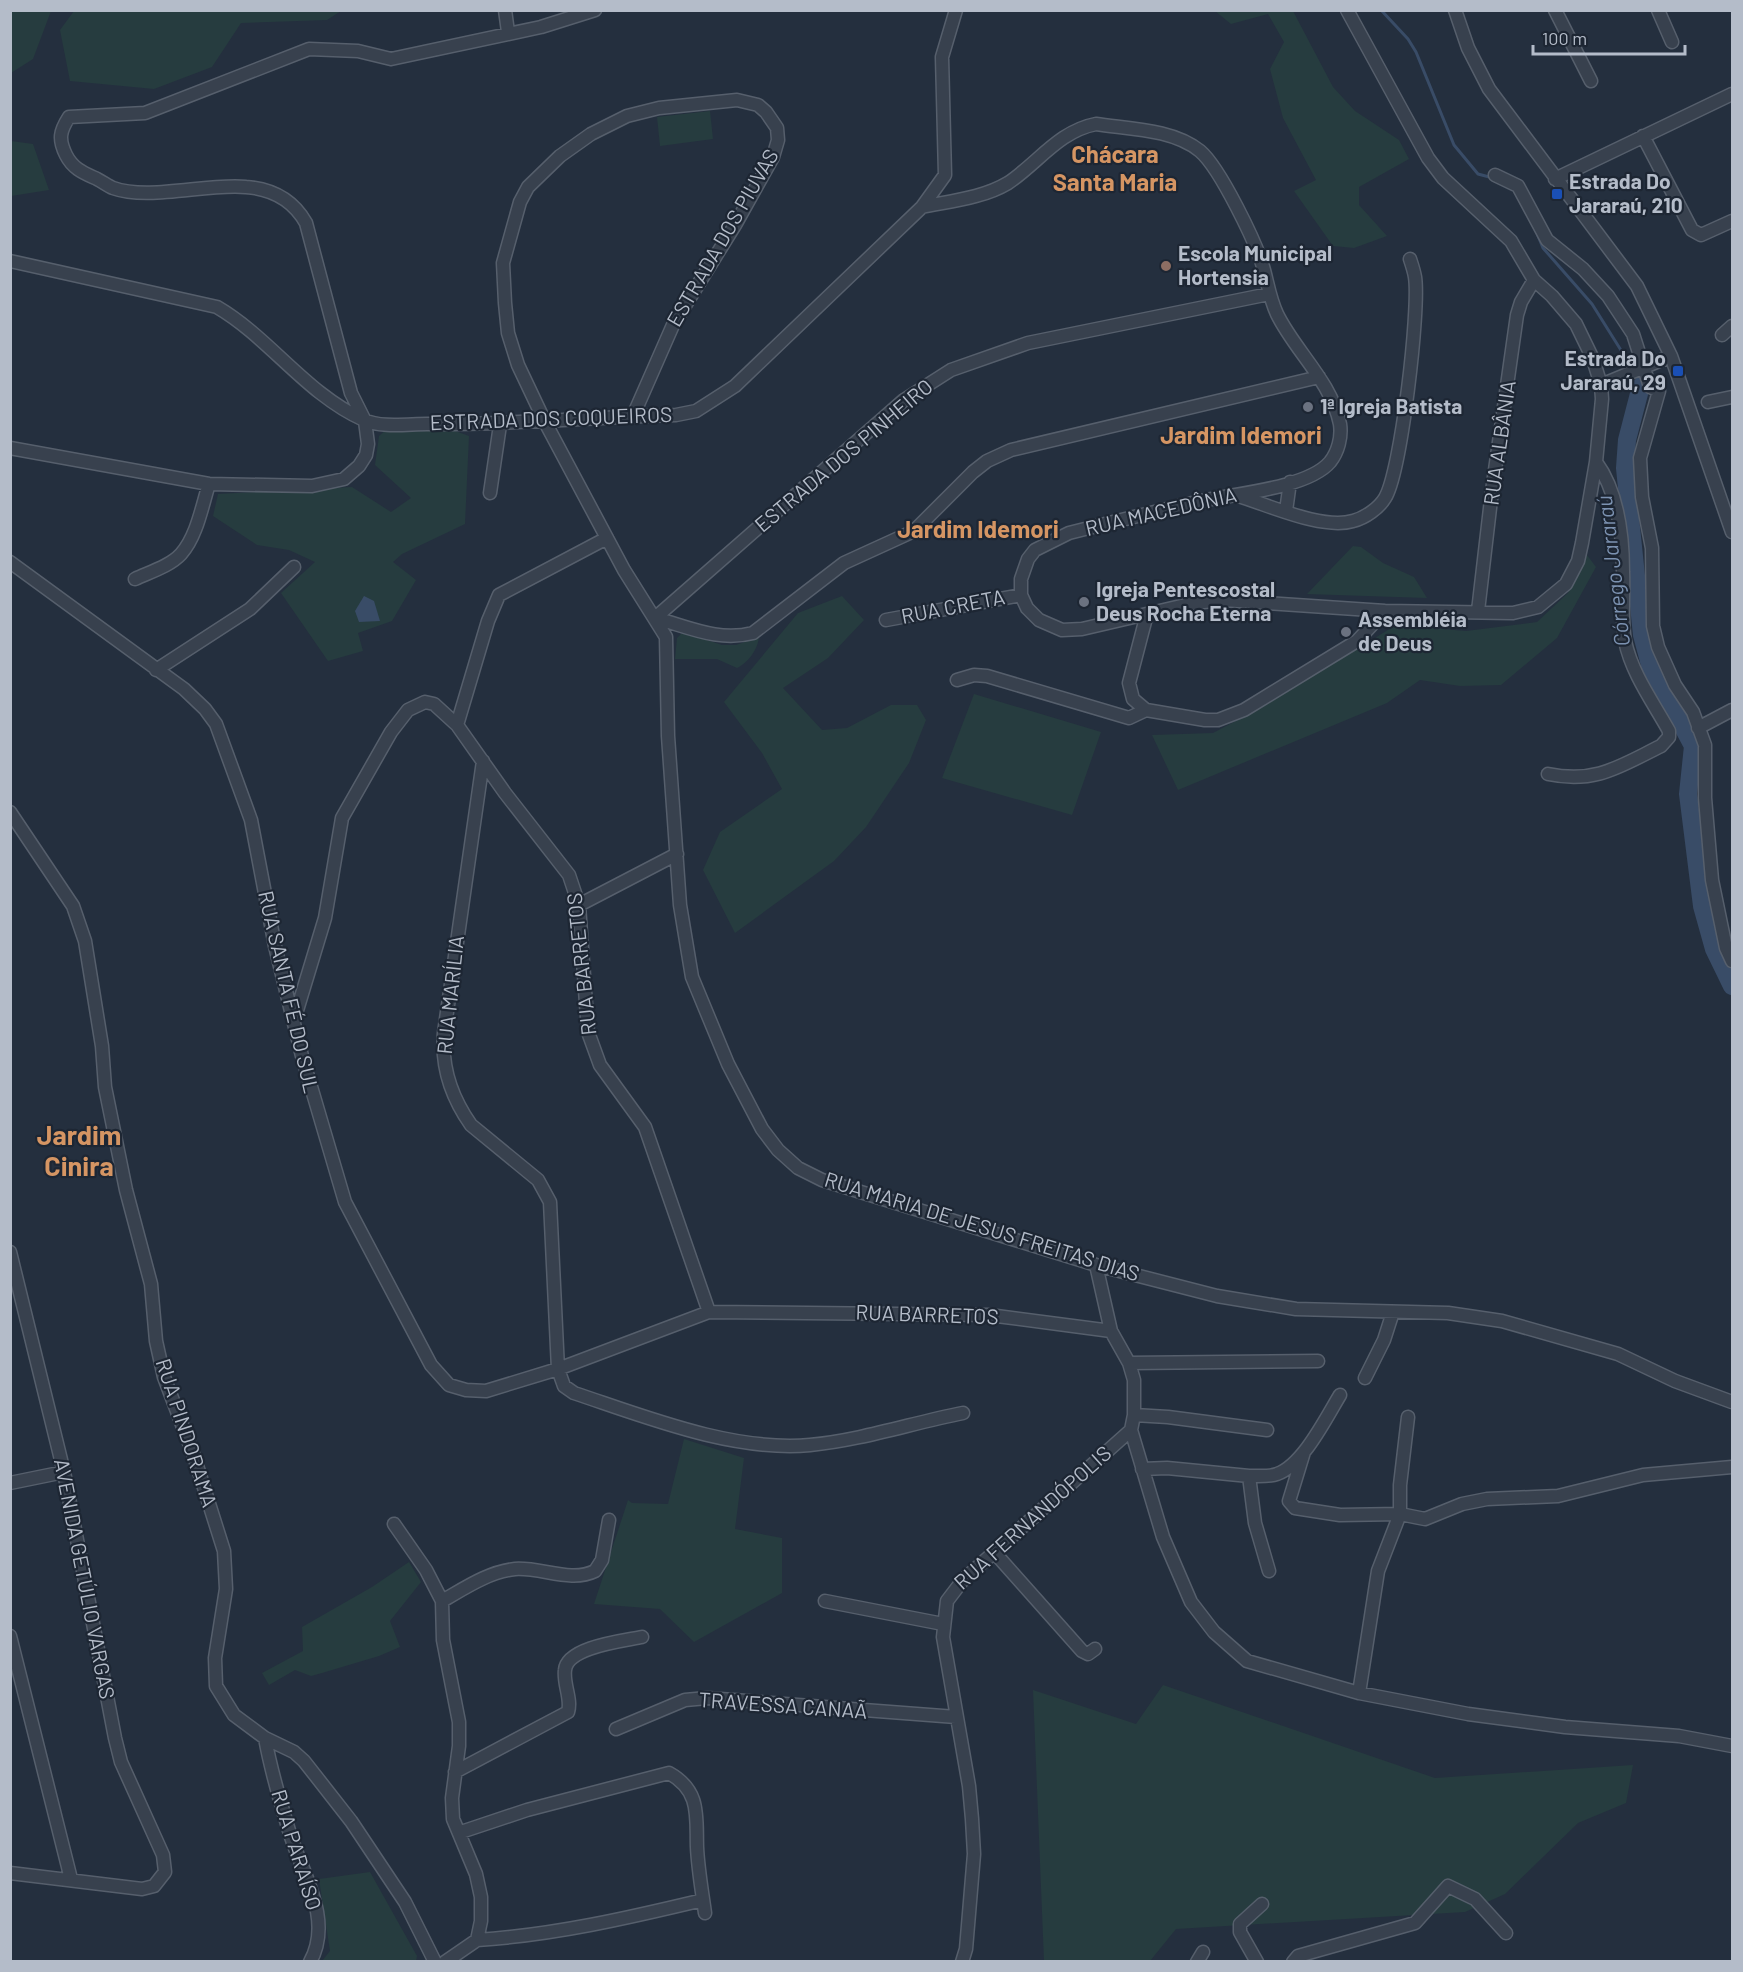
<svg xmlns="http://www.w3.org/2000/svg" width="1743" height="1972" font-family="Barlow,sans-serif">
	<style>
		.green { fill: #263c3f }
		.water { fill: #394c67 }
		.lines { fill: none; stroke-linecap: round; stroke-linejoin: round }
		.stream { stroke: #394c67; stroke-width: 3 }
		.river { stroke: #394c67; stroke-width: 18 }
		.minor-casing { stroke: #565f6c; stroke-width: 15 }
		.minor { stroke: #38414e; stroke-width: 12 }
		.transit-dot { fill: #1a4fb4; stroke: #1d2633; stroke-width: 2 }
		.education-dot { fill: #8d6e63; stroke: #1d2633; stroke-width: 2 }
		.worship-dot { fill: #6b7280; stroke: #1d2633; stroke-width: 2 }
		.labels { text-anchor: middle; stroke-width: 4.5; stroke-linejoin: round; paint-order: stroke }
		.poi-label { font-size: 21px; font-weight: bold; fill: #b4bcc9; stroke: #1d2633; text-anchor: start }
		.street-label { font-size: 21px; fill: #b4bcc9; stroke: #1d2633 }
		.water-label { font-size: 22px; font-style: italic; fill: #7c92b1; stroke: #1d2633 }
		.quarter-label { font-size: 24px; font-weight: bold; fill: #d59563; stroke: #1d2633 }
		.district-label { font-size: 27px; font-weight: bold; fill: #d59563; stroke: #1d2633 }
	</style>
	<rect width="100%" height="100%" fill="#242f3e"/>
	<path class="green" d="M 11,10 L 51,11 L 33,59 L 11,73 Z
		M 74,11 L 74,10 L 341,11 L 327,20 L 241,23 L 212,67 L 154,89 L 70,81 L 60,30 Z
		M 1215,11 L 1293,11 L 1333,87 L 1355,111 L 1399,140 L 1409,159 L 1359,187 L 1359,205 L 1387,236 L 1354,248 L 1333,246 L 1294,191 L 1316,180 L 1283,118 L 1270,69 L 1284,42 L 1268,14 L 1231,24 Z
		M 710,111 L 713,139 L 660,146 L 657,117 Z
		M 11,141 L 33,144 L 49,190 L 11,196 Z
		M 388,428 L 447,428 L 469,436 L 465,524 L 402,554 L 393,562 L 416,580 L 392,621 L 358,633 L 363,651 L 328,661 L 281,593 L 315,562 L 289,550 L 257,545 L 213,516 L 218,494 L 352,487 L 391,512 L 411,498 L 375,465 L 379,436 Z
		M 1353,546 L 1361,547 L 1383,563 L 1414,577 L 1427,598 L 1307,594 Z
		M 1587,555 L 1596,567 L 1557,638 L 1501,685 L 1460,686 L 1420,680 L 1387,703 L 1178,790 L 1152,735 L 1213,733 L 1266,705 L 1396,625 L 1466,631 L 1537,622 L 1568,593 Z
		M 842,596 L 864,620 L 828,658 L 783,688 L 822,730 L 847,728 L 891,705 L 917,705 L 926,720 L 909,763 L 866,827 L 834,861 L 735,933 L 703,870 L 720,832 L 782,789 L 762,753 L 724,702 L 798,613 Z
		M 683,632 L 722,645 L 736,645 L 759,637 C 758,649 748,663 737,668 L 717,659 L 675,659 L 677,638 Z
		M 974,694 L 1101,732 L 1072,815 L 942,778 Z
		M 684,1439 L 744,1458 L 735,1529 L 782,1538 L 782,1593 L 694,1642 L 660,1609 L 594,1604 L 628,1500 L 632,1503 L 668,1504 Z
		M 409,1562 L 421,1582 L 390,1621 L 400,1647 L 379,1656 L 322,1673 L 311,1676 L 295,1670 L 269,1685 L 262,1673 L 303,1651 L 302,1627 L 372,1587 Z
		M 1163,1685 L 1435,1778 L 1633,1765 L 1626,1803 L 1578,1823 L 1505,1894 L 1465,1912 L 1176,1929 L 1150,1961 L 1044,1961 L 1033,1690 L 1136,1724 Z
		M 370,1872 L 417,1956 L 416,1961 L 322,1961 L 330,1951 L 319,1879 Z"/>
	<path class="water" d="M 364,596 L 374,601 L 380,621 L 359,622 L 355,611 Z"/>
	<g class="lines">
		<path class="stream" d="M 1381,10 L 1408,39 L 1416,52 L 1454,145 L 1478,174 L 1493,178
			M 1536,231 L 1543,248 L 1592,304 L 1629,363"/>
		<path class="river" d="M 1641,386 L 1627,440 L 1625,468 L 1642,635 L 1650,665 L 1693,746 L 1688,794 L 1702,906 L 1714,949 L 1732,986"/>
		<defs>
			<path id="minor" d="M 505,10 L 508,32
				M 1455,10 L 1468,48 L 1489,89 L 1637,286 L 1671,356 L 1732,532
				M 1555,10 L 1591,81
				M 1658,10 L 1672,42
				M 1643,136 L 1692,230 L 1701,235 L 1732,221
				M 1495,175 L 1518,186 L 1547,240 L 1583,269 L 1608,296 L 1633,334 L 1650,387 L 1659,391 L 1640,458 L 1642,497 L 1652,548 L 1653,626 L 1658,647 L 1675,685 L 1693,712 L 1705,745 L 1705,798 L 1712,880 L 1726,948 L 1732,961
				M 1555,179 L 1732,94
				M 922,207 C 951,201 983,198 1008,183 C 1038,163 1059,131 1096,124 C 1129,129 1173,129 1200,151 C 1220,168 1257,244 1264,270 C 1268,285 1270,299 1277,314 C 1295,351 1331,381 1340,424 C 1342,437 1338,452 1330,462 C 1308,488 1234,494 1201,501 C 1157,511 1113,522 1069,533 L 1035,550 L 1028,559 L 1021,579 L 1021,595 L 1027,608 L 1039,620 L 1062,630 L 1082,629 L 1194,603 L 1223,600 L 1385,611 L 1513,613 L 1538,607 L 1566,584 L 1578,561 L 1582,543 L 1596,462 L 1602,399 L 1601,385 L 1593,359 L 1576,324 L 1552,296 L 1534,280 L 1511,241 L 1443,178 L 1428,158 L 1347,10
				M 10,261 L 217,307 C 270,338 306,394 364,420 C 381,428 408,424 427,424 C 510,425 593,417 676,415 L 696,411 L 735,386 L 922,207 L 945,175 L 942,57 L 956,10
				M 1722,335 L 1732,326
				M 1601,385 L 1671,356
				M 1708,402 L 1732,397
				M 633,416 L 673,325 L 735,225 L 773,157 L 778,140 L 777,128 L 766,112 L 758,105 L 737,100 L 659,108 L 627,116 L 591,134 L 560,156 L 528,187 L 520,202 L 503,263 L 505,303 L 508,333 L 518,365 L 545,422 L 624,570 L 666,637 L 668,736 L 680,905 L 692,977 L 728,1064 L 762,1129 L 778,1150 L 798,1168 L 822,1180 L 1096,1265 L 1217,1296 L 1296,1309 L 1448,1313 L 1502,1321 L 1618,1354 L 1675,1381 L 1732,1402
				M 10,448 L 209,484 L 312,486 L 344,479 L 359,466 L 366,455 L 368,444 L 365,421 L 351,393 L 306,223 C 293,200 273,189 246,187 C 207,183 149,201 113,188 C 108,186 103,182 97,179 C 84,173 73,169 66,155 C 58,139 60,131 69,117 L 145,113 L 309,49 L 358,51 L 391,59 L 541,27 L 595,10
				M 490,493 L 500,425
				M 1238,496 C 1269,505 1322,530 1353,521 C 1365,518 1379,508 1385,498 C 1401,472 1420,309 1415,277 C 1414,271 1412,265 1410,259
				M 1286,511 L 1290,482
				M 10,562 L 184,689 L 205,709 L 216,724 L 251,820 L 275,946 L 302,1056 L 345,1202 L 431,1365 L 449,1385 L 466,1390 L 486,1391 L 558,1369 L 709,1312 L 989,1315 L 1111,1331
				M 135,579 C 150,572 170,566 181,554 C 197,536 202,506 209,484
				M 1478,611 L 1492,491 L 1517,315 L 1521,302 L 1534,280
				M 1147,614 L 1129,683 L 1133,699 L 1146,710 L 1205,720 L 1218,720 L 1244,710 L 1357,641 L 1385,611
				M 655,618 C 689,627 718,642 753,633 L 844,563 L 914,531 L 973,472 L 987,461 L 1011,450 L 1319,377
				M 655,618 L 904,400 L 951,370 L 1028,343 L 1269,294
				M 886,620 L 1021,595
				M 156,670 L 250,609 L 294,567
				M 957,680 L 974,675 L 987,676 L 1129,718 L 1146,710
				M 457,725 L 488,621 L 499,595 L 607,538
				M 1698,728 L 1732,710
				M 483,761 L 444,1033 C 441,1066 452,1098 471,1125 L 538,1180 L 550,1202 L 558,1369 L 564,1386 L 574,1393 C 646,1417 733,1452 810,1445 C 862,1440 912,1423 963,1413
				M 1548,774 C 1596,784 1620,766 1661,746 L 1669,737 L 1669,731 C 1653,702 1632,674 1625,641 C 1621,619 1624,594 1623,572 C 1623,535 1618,492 1596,462
				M 10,812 L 73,906 L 85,941 L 102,1046 L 105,1087 L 126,1190 L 151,1284 L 156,1341 L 164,1377 L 194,1456 L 224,1551 L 226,1589 L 215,1658 L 216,1686 L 234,1715 L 265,1738 L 294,1752 L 304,1761 L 351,1821 L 405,1902 L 435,1962
				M 579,905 L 677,854
				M 295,1017 L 325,918 L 342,818 L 391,732 L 408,710 L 425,702 L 434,704 L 457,725 L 505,793 L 569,875 L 579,905 L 588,1032 L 600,1065 L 645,1127 L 709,1312
				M 10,1252 L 64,1472 L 115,1738 L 121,1762 L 163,1855 L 165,1872 L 154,1886 L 142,1889 L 10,1873
				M 1129,1363 L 1318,1361
				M 1365,1378 L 1384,1340 L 1393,1312
				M 1134,1415 L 1168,1417 L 1267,1430
				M 1131,1430 L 1163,1537 L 1191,1602 L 1214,1632 L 1247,1661 L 1359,1693 L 1468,1714 L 1565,1727 L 1679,1736 L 1732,1746
				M 1304,1452 L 1289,1501 L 1295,1508 L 1340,1515 L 1400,1514 L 1425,1519 L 1462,1504 L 1487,1499 L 1558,1496 L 1643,1475 L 1732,1467
				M 1142,1469 L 1167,1468 L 1249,1476
				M 10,1483 L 64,1472
				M 394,1524 L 426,1570 L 442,1601 L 443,1640 L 459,1722 L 459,1746 L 452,1798 L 453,1819 L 476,1874 L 481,1897 L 481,1921 L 477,1940 L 445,1962
				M 994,1552 L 1082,1651 L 1088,1654 L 1095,1649
				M 1269,1571 L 1255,1523 L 1249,1476 C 1257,1476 1269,1477 1277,1474 C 1303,1465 1326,1418 1340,1395
				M 442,1601 C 465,1588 488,1572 515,1569 C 541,1567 571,1583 595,1571 L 602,1560 L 609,1520
				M 825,1601 L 943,1624
				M 10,1636 L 71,1879
				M 1359,1693 L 1378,1571 L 1400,1514 L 1400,1485 L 1408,1417
				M 616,1729 L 685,1700 L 707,1698 L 956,1717
				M 265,1738 C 271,1771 281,1805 291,1837 C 304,1876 333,1921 310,1962
				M 455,1772 L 568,1712 C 572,1699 563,1684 565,1670 C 567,1647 623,1641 642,1637
				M 461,1832 L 527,1810 L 669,1773 C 701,1791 696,1816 697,1847 C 698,1869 702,1891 705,1913
				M 477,1940 C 554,1935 628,1918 703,1900
				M 962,1962 L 966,1949 L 974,1854 L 972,1819 L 969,1786 L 943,1637 L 947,1601 L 963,1580 L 1131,1430 L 1134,1415 L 1134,1380 L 1129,1363 L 1111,1331 L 1096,1265
				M 1197,1962 L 1203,1952
				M 1257,1962 L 1240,1932 L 1240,1924 L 1262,1904
				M 1293,1962 L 1298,1956 L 1415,1923 L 1448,1886 L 1475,1899 L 1506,1933"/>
		</defs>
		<use href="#minor" class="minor-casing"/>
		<use href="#minor" class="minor"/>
	</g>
	<g class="transit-dot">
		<rect x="1551" y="188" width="12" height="12" rx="3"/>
		<rect x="1672" y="365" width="12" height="12" rx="3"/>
	</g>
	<circle class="education-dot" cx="1166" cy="266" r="6"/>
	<g class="worship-dot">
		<circle cx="1308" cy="407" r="6"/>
		<circle cx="1084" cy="602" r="6"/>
		<circle cx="1346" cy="632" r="6"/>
	</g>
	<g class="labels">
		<g class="poi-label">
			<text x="1569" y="189">Estrada Do<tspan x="1569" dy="24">Jararaú, 210</tspan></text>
			<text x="1178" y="261">Escola Municipal<tspan x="1178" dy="24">Hortensia</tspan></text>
			<text x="1666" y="366" text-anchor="end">Estrada Do<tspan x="1666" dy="24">Jararaú, 29</tspan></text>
			<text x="1320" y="414">1ª Igreja Batista</text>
			<text x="1096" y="597">Igreja Pentescostal<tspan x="1096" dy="24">Deus Rocha Eterna</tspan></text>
			<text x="1358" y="627">Assembléia<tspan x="1358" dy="24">de Deus</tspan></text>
		</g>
		<g class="street-label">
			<text transform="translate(723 238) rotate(-60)" y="7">ESTRADA DOS PIUVAS</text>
			<text transform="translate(551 419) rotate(-2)" y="7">ESTRADA DOS COQUEIROS</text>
			<text transform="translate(1500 443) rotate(-82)" y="7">RUA ALBÂNIA</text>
			<text transform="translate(844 456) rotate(-40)" y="7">ESTRADA DOS PINHEIRO</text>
			<text transform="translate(1161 512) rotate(-13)" y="7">RUA MACEDÔNIA</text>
			<text transform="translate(953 607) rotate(-11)" y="7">RUA CRETA</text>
			<text transform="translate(582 964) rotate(-96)" y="7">RUA BARRETOS</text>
			<text transform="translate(288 992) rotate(77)" y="7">RUA SANTA FÉ DO SUL</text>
			<text transform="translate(451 995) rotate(-84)" y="7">RUA MARÍLIA</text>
			<text transform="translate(982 1227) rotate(17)" y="7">RUA MARIA DE JESUS FREITAS DIAS</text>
			<text transform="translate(927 1315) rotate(2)" y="7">RUA BARRETOS</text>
			<text transform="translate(186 1433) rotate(72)" y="7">RUA PINDORAMA</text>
			<text transform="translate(1033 1518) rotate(-42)" y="7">RUA FERNANDÓPOLIS</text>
			<text transform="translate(84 1579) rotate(79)" y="7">AVENIDA GETÚLIO VARGAS</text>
			<text transform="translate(783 1706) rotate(4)" y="7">TRAVESSA CANAÃ</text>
			<text transform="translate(296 1850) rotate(73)" y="7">RUA PARAÍSO</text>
		</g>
		<g class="water-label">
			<text transform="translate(1613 571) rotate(-97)" y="8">Córrego Jararaú</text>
		</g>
		<g class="quarter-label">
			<text x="1115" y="163">Chácara<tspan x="1115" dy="28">Santa Maria</tspan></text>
			<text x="1241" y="444">Jardim Idemori</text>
			<text x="978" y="538">Jardim Idemori</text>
		</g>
		<g class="district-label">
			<text x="79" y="1145">Jardim<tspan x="79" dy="31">Cinira</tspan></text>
		</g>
	</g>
	<rect width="1743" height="1972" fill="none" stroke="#b4bcc9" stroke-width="24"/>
	<path d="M1533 45v9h152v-9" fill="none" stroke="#b4bcc9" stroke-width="3"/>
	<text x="1542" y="45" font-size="18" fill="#b4bcc9" stroke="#1d2633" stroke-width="4.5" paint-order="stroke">100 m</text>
</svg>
